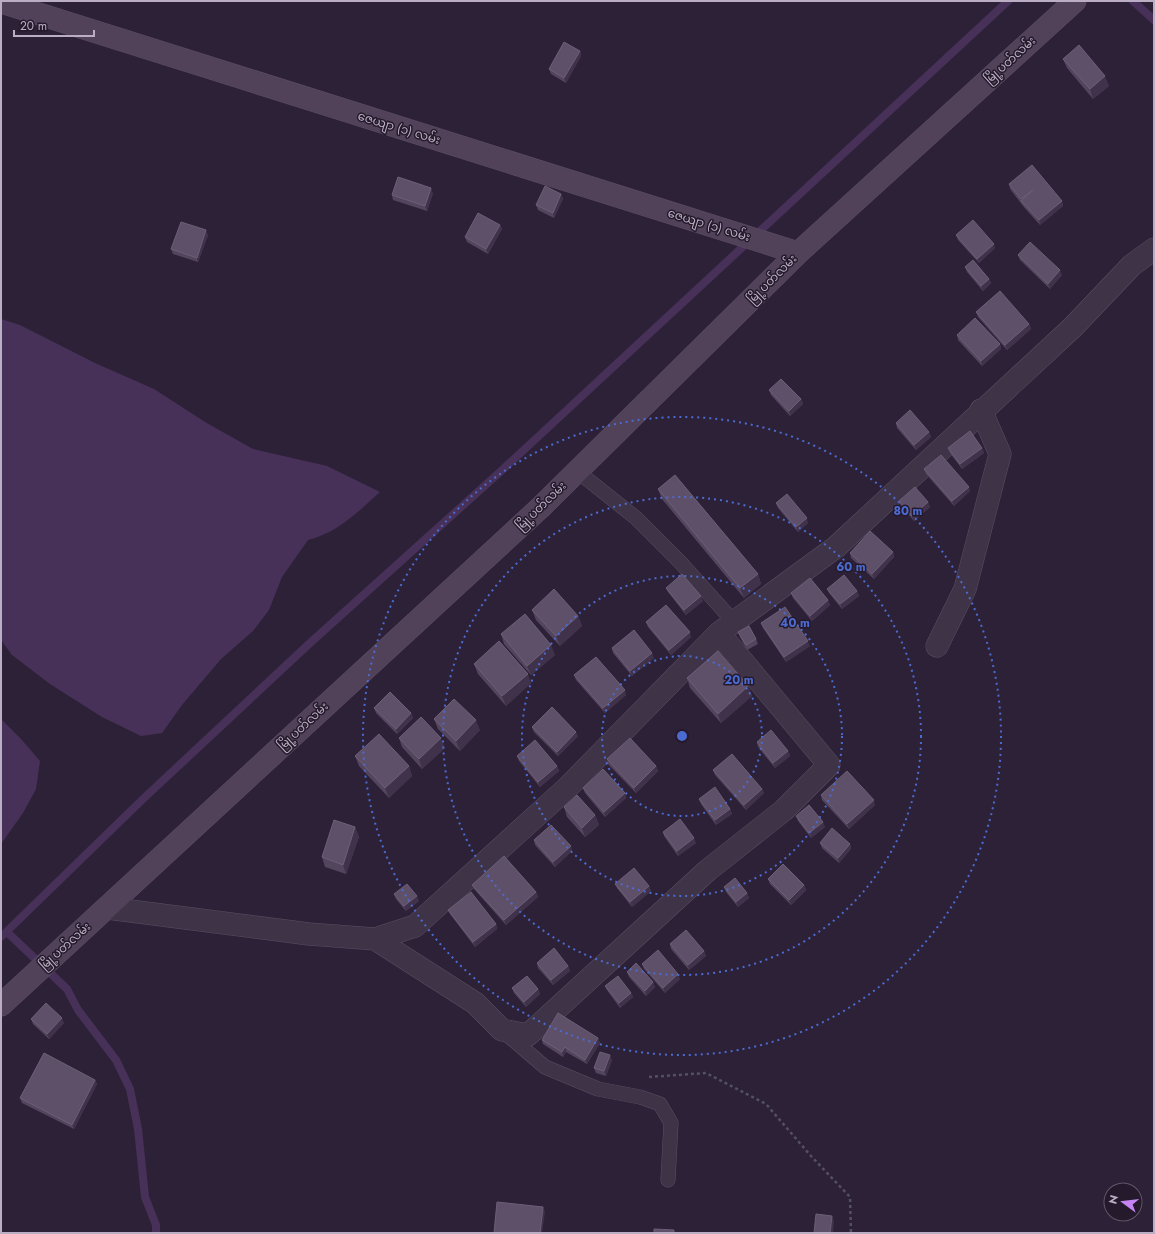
<svg xmlns="http://www.w3.org/2000/svg" width="1155" height="1234" font-family="Jost,'Noto Sans Myanmar',sans-serif">
	<style>
		.water { fill: #473159 }
		.lines { fill: none; stroke-linecap: round; stroke-linejoin: round }
		.stream { stroke: #473159; stroke-width: 8 }
		.lane-casing { stroke: #5a4e62; stroke-width: 15 }
		.street-casing { stroke: #5a4e62; stroke-width: 23 }
		.secondary-casing { stroke: #5a4e62; stroke-width: 23 }
		.path { stroke: #535065; stroke-width: 2.5; stroke-dasharray: 3 3; stroke-linecap: butt }
		.lane { stroke: #3f3447; stroke-width: 14 }
		.street { stroke: #3f3447; stroke-width: 22 }
		.secondary { stroke: #51425a; stroke-width: 22 }
		.wall { fill: #54455f }
		.shaded-wall { fill: #40324a }
		.building { fill: #5f506a; stroke: #6d5f78 }
		.ring { fill: none; stroke: #4c6bd2; stroke-width: 2; stroke-dasharray: 2 4 }
		.labels { text-anchor: middle; stroke-width: 3; stroke-linejoin: round; paint-order: stroke }
		.street-label { font-size: 12px; fill: #bbaec4; stroke: #241a2c }
		.centre { fill: #4c6bd2; stroke: #241a2c; stroke-width: 2 }
		.ring-label { font-size: 12px; text-anchor: middle; font-weight: bold; fill: #4c6bd2; stroke: #241a2c; stroke-width: 3; stroke-linejoin: round; paint-order: stroke }
	</style>
	<rect width="100%" height="100%" fill="#2d2137"/>
	<path class="water" d="M 1,319 L 20,325 L 95,363 L 154,389 L 205,422 L 253,449 L 327,466 L 380,492 C 358,512 337,533 308,540 L 282,577 L 269,610 L 253,631 L 221,659 L 182,705 L 162,733 L 141,736 L 102,717 L 50,684 L 12,655 L 1,640 Z
		M 1,719 L 21,739 L 40,761 L 36,789 L 23,813 L 1,844 Z"/>
	<g class="lines">
		<path class="stream" d="M 1133,1 L 1154,20
			M 7,932 L 67,989 L 78,1010 L 116,1060 L 130,1089 L 138,1129 L 145,1197 L 156,1225 L 156,1233
			M 1,937 L 143,799 L 310,643 L 500,472 L 1008,1"/>
		<defs>
			<path id="lane" d="M 577,471 L 636,518 L 680,562 L 734,622
				M 504,1032 L 545,1067 L 598,1089 L 640,1097 L 660,1104 L 671,1123 L 668,1180"/>
			<path id="street" d="M 937,646 L 965,589 L 1000,454 L 981,410
				M 107,908 L 309,934 L 375,939 L 475,1003 L 502,1030 L 528,1035 L 708,870 L 784,810 L 829,765 L 719,633
				M 375,939 L 415,926 L 567,788 L 719,633 L 836,547 L 1073,327 L 1132,265 L 1154,249"/>
			<path id="secondary" d="M 1,2 L 798,253
				M 1,1005 L 541,507 L 798,253 L 1075,1"/>
		</defs>
		<use href="#lane" class="lane-casing"/>
		<use href="#street" class="street-casing"/>
		<use href="#secondary" class="secondary-casing"/>
		<path class="path" d="M 649,1077 L 706,1073 L 766,1104 L 811,1156 L 850,1197 L 851,1233"/>
		<use href="#lane" class="lane"/>
		<use href="#street" class="street"/>
		<use href="#secondary" class="secondary"/>
	</g>
	<path class="wall" d="M 580,51 L 581,56 L 566,83 L 551,74 L 549,69 Z
		M 1063,59 L 1109,86 L 1093,99 L 1067,68 Z
		M 1009,184 L 1062,201 L 1063,206 L 1040,225 L 1023,206 L 1010,189 Z
		M 433,193 L 427,211 L 393,200 L 392,195 Z
		M 561,194 L 563,199 L 554,218 L 538,210 L 536,205 Z
		M 500,225 L 502,229 L 488,254 L 467,242 L 465,237 Z
		M 208,235 L 198,262 L 173,254 L 171,249 Z
		M 956,235 L 995,248 L 979,263 L 958,240 Z
		M 1018,255 L 1062,275 L 1050,289 L 1020,260 Z
		M 965,267 L 989,279 L 991,283 L 983,291 L 967,272 Z
		M 976,312 L 1029,324 L 1031,329 L 1007,350 L 978,317 Z
		M 957,335 L 1000,344 L 1001,349 L 982,366 L 958,340 Z
		M 769,390 L 801,399 L 803,404 L 790,416 L 771,395 Z
		M 896,423 L 929,432 L 931,437 L 916,450 L 897,428 Z
		M 948,448 L 982,448 L 984,453 L 962,469 L 950,453 Z
		M 924,469 L 970,491 L 954,506 L 926,474 Z
		M 658,489 L 758,574 L 761,584 L 744,598 L 662,499 Z
		M 899,501 L 928,502 L 930,507 L 914,521 L 901,506 Z
		M 776,503 L 808,523 L 798,532 L 778,508 Z
		M 893,552 L 894,557 L 874,579 L 851,558 L 850,553 Z
		M 666,588 L 703,601 L 686,615 L 668,592 Z
		M 827,589 L 857,591 L 859,596 L 842,609 L 829,593 Z
		M 791,593 L 828,600 L 830,605 L 812,621 L 793,598 Z
		M 532,610 L 578,616 L 582,626 L 560,646 L 536,620 Z
		M 646,622 L 691,637 L 671,655 L 648,627 Z
		M 761,623 L 810,646 L 786,662 L 763,628 Z
		M 738,632 L 756,639 L 758,644 L 747,650 L 740,637 Z
		M 501,634 L 555,655 L 531,675 L 504,644 Z
		M 612,648 L 654,658 L 632,676 L 613,653 Z
		M 474,664 L 531,683 L 506,706 L 478,674 Z
		M 574,675 L 626,695 L 605,713 L 576,680 Z
		M 687,678 L 748,686 L 752,696 L 721,723 L 690,688 Z
		M 374,708 L 411,713 L 413,718 L 397,734 L 376,713 Z
		M 434,719 L 480,730 L 460,751 L 438,729 Z
		M 532,727 L 578,736 L 558,756 L 534,732 Z
		M 399,738 L 445,748 L 422,769 L 402,747 Z
		M 757,742 L 788,751 L 790,756 L 775,768 L 758,747 Z
		M 355,756 L 409,766 L 412,776 L 389,798 L 359,766 Z
		M 517,756 L 557,766 L 559,771 L 540,787 L 519,761 Z
		M 607,759 L 656,766 L 658,771 L 636,793 L 608,764 Z
		M 713,770 L 762,789 L 764,793 L 746,810 L 715,775 Z
		M 583,788 L 625,793 L 626,798 L 605,817 L 585,793 Z
		M 821,795 L 875,805 L 849,829 L 822,800 Z
		M 699,799 L 730,809 L 732,814 L 716,825 L 701,804 Z
		M 564,807 L 595,815 L 599,825 L 585,837 L 567,817 Z
		M 796,816 L 825,827 L 811,838 L 798,821 Z
		M 355,827 L 359,837 L 346,874 L 325,867 L 322,857 Z
		M 663,832 L 696,843 L 678,856 L 664,836 Z
		M 534,840 L 572,851 L 555,867 L 535,845 Z
		M 820,843 L 850,844 L 851,849 L 839,863 L 822,848 Z
		M 768,879 L 804,885 L 806,890 L 791,905 L 770,884 Z
		M 615,884 L 649,886 L 651,891 L 632,907 L 617,888 Z
		M 472,885 L 536,892 L 538,897 L 506,925 L 474,889 Z
		M 724,887 L 747,893 L 749,898 L 738,907 L 726,892 Z
		M 394,894 L 419,901 L 406,911 L 396,899 Z
		M 448,910 L 496,924 L 497,929 L 475,947 L 450,914 Z
		M 670,944 L 704,951 L 706,956 L 689,970 L 671,949 Z
		M 537,963 L 568,966 L 570,971 L 553,985 L 538,968 Z
		M 642,964 L 680,979 L 665,993 L 644,969 Z
		M 627,972 L 653,982 L 655,987 L 646,996 L 629,977 Z
		M 605,986 L 631,993 L 633,997 L 620,1008 L 607,990 Z
		M 512,988 L 538,989 L 540,994 L 526,1007 L 514,993 Z
		M 31,1019 L 64,1023 L 49,1039 L 33,1024 Z
		M 598,1038 L 600,1043 L 587,1064 L 566,1052 L 563,1057 L 543,1044 L 542,1040 Z
		M 612,1060 L 606,1076 L 596,1073 L 594,1068 Z
		M 95,1080 L 97,1084 L 74,1129 L 22,1103 L 20,1098 Z"/>
	<path class="shaded-wall" d="M 580,51 L 581,56 L 566,83 L 564,78 Z
		M 1105,76 L 1109,86 L 1093,99 L 1090,89 Z
		M 431,188 L 433,193 L 427,211 L 425,206 Z
		M 561,194 L 563,199 L 554,218 L 553,213 Z
		M 1062,201 L 1063,206 L 1040,225 L 1039,220 Z
		M 500,225 L 502,229 L 488,254 L 486,249 Z
		M 206,230 L 208,235 L 198,262 L 197,258 Z
		M 994,244 L 995,248 L 979,263 L 977,259 Z
		M 1060,270 L 1062,275 L 1050,289 L 1048,284 Z
		M 989,279 L 991,283 L 983,291 L 981,286 Z
		M 1029,324 L 1031,329 L 1007,350 L 1005,345 Z
		M 1000,344 L 1001,349 L 982,366 L 981,361 Z
		M 801,399 L 803,404 L 790,416 L 789,411 Z
		M 929,432 L 931,437 L 916,450 L 914,445 Z
		M 982,448 L 984,453 L 962,469 L 960,464 Z
		M 969,487 L 970,491 L 954,506 L 952,501 Z
		M 928,502 L 930,507 L 914,521 L 912,516 Z
		M 807,518 L 808,523 L 798,532 L 796,527 Z
		M 893,552 L 894,557 L 874,579 L 872,574 Z
		M 758,574 L 761,584 L 744,598 L 740,588 Z
		M 857,591 L 859,596 L 842,609 L 840,604 Z
		M 701,596 L 703,601 L 686,615 L 684,610 Z
		M 828,600 L 830,605 L 812,621 L 810,616 Z
		M 578,616 L 582,626 L 560,646 L 556,636 Z
		M 690,632 L 691,637 L 671,655 L 669,650 Z
		M 808,641 L 810,646 L 786,662 L 784,657 Z
		M 551,645 L 555,655 L 531,675 L 527,666 Z
		M 652,653 L 654,658 L 632,676 L 630,671 Z
		M 528,674 L 531,683 L 506,706 L 502,696 Z
		M 748,686 L 752,696 L 721,723 L 718,714 Z
		M 625,690 L 626,695 L 605,713 L 603,708 Z
		M 411,713 L 413,718 L 397,734 L 396,729 Z
		M 476,720 L 480,730 L 460,751 L 456,741 Z
		M 576,732 L 578,736 L 558,756 L 557,752 Z
		M 441,738 L 445,748 L 422,769 L 419,759 Z
		M 788,751 L 790,756 L 775,768 L 773,763 Z
		M 409,766 L 412,776 L 389,798 L 385,788 Z
		M 557,766 L 559,771 L 540,787 L 538,782 Z
		M 656,766 L 658,771 L 636,793 L 634,788 Z
		M 762,789 L 764,793 L 746,810 L 744,805 Z
		M 625,793 L 626,798 L 605,817 L 604,812 Z
		M 874,800 L 875,805 L 849,829 L 847,824 Z
		M 730,809 L 732,814 L 716,825 L 715,820 Z
		M 595,815 L 599,825 L 585,837 L 582,828 Z
		M 823,822 L 825,827 L 811,838 L 809,833 Z
		M 355,827 L 359,837 L 346,874 L 343,865 Z
		M 694,838 L 696,843 L 678,856 L 677,851 Z
		M 850,844 L 851,849 L 839,863 L 838,858 Z
		M 571,846 L 572,851 L 555,867 L 553,862 Z
		M 804,885 L 806,890 L 791,905 L 789,900 Z
		M 649,886 L 651,891 L 632,907 L 630,902 Z
		M 536,892 L 538,897 L 506,925 L 504,920 Z
		M 747,893 L 749,898 L 738,907 L 736,902 Z
		M 417,896 L 419,901 L 406,911 L 404,906 Z
		M 496,924 L 497,929 L 475,947 L 473,942 Z
		M 704,951 L 706,956 L 689,970 L 688,965 Z
		M 568,966 L 570,971 L 553,985 L 551,980 Z
		M 678,974 L 680,979 L 665,993 L 663,988 Z
		M 653,982 L 655,987 L 646,996 L 645,991 Z
		M 538,989 L 540,994 L 526,1007 L 524,1002 Z
		M 631,993 L 633,997 L 620,1008 L 619,1003 Z
		M 62,1018 L 64,1023 L 49,1039 L 47,1034 Z
		M 598,1038 L 600,1043 L 587,1064 L 585,1060 Z
		M 565,1047 L 566,1052 L 563,1057 L 562,1052 Z
		M 610,1055 L 612,1060 L 606,1076 L 604,1071 Z
		M 95,1080 L 97,1084 L 74,1129 L 72,1125 Z
		M 543,1207 L 545,1212 L 542,1233 L 540,1233 Z
		M 832,1216 L 834,1221 L 833,1233 L 830,1233 Z"/>
	<path class="building" d="M 564,42 L 580,51 L 564,78 L 549,69 Z
		M 1079,45 L 1105,76 L 1090,89 L 1063,59 Z
		M 1032,165 L 1062,201 L 1039,220 L 1021,201 L 1033,190 L 1021,199 L 1009,184 Z
		M 398,177 L 431,188 L 425,206 L 392,195 Z
		M 545,186 L 561,194 L 553,213 L 536,205 Z
		M 478,213 L 500,225 L 486,249 L 465,237 Z
		M 973,220 L 994,244 L 977,259 L 956,235 Z
		M 181,222 L 206,230 L 197,258 L 171,249 Z
		M 1030,242 L 1060,270 L 1048,284 L 1018,255 Z
		M 973,260 L 989,279 L 981,286 L 965,267 Z
		M 1000,291 L 1029,324 L 1005,345 L 976,312 Z
		M 975,318 L 1000,344 L 981,361 L 957,335 Z
		M 781,379 L 801,399 L 789,411 L 769,390 Z
		M 910,410 L 929,432 L 914,445 L 896,423 Z
		M 970,431 L 982,448 L 960,464 L 948,448 Z
		M 941,455 L 969,487 L 952,501 L 924,469 Z
		M 675,475 L 758,574 L 740,588 L 658,489 Z
		M 915,487 L 928,502 L 912,516 L 899,501 Z
		M 787,494 L 807,518 L 796,527 L 776,503 Z
		M 870,531 L 893,552 L 872,574 L 850,553 Z
		M 682,574 L 701,596 L 684,610 L 666,588 Z
		M 844,575 L 857,591 L 840,604 L 827,589 Z
		M 810,578 L 828,600 L 810,616 L 791,593 Z
		M 554,589 L 578,616 L 556,636 L 532,610 Z
		M 666,605 L 690,632 L 669,650 L 646,622 Z
		M 785,607 L 808,641 L 784,657 L 761,623 Z
		M 525,614 L 551,645 L 527,666 L 501,634 Z
		M 749,626 L 756,639 L 746,645 L 738,632 Z
		M 634,630 L 652,653 L 630,671 L 612,648 Z
		M 499,641 L 528,674 L 502,696 L 474,664 Z
		M 718,651 L 748,686 L 718,714 L 687,678 Z
		M 596,657 L 625,690 L 603,708 L 574,675 Z
		M 390,692 L 411,713 L 396,729 L 374,708 Z
		M 454,699 L 476,720 L 456,741 L 434,719 Z
		M 552,707 L 576,732 L 557,752 L 532,727 Z
		M 421,717 L 441,738 L 419,759 L 399,738 Z
		M 771,730 L 788,751 L 773,763 L 757,742 Z
		M 379,734 L 409,766 L 385,788 L 355,756 Z
		M 630,738 L 656,766 L 634,788 L 607,759 Z
		M 535,740 L 557,766 L 538,782 L 517,756 Z
		M 732,754 L 762,789 L 744,805 L 713,770 Z
		M 603,769 L 625,793 L 604,812 L 583,788 Z
		M 847,771 L 874,800 L 847,824 L 821,795 Z
		M 715,787 L 730,809 L 715,820 L 699,799 Z
		M 577,795 L 595,815 L 582,828 L 564,807 Z
		M 809,805 L 823,822 L 809,833 L 796,816 Z
		M 680,819 L 694,838 L 677,851 L 663,832 Z
		M 334,820 L 355,827 L 343,865 L 322,857 Z
		M 551,825 L 571,846 L 553,862 L 534,840 Z
		M 832,828 L 850,844 L 838,858 L 820,843 Z
		M 504,856 L 536,892 L 504,920 L 472,885 Z
		M 783,864 L 804,885 L 789,900 L 768,879 Z
		M 634,868 L 649,886 L 630,902 L 615,884 Z
		M 735,878 L 747,893 L 736,902 L 724,887 Z
		M 407,884 L 417,896 L 404,906 L 394,894 Z
		M 471,892 L 496,924 L 473,942 L 448,910 Z
		M 686,930 L 704,951 L 688,965 L 670,944 Z
		M 554,948 L 568,966 L 551,980 L 537,963 Z
		M 658,950 L 678,974 L 663,988 L 642,964 Z
		M 636,963 L 653,982 L 645,991 L 627,972 Z
		M 527,976 L 538,989 L 524,1002 L 512,988 Z
		M 618,976 L 631,993 L 619,1003 L 605,986 Z
		M 46,1003 L 62,1018 L 47,1034 L 31,1019 Z
		M 558,1013 L 598,1038 L 585,1060 L 565,1047 L 562,1052 L 542,1040 Z
		M 600,1052 L 610,1055 L 604,1071 L 594,1068 Z
		M 44,1053 L 95,1080 L 72,1125 L 20,1098 Z
		M 497,1202 L 543,1207 L 540,1233 L 494,1233 Z
		M 816,1214 L 832,1216 L 830,1233 L 814,1233 Z
		M 654,1229 L 674,1230 L 674,1233 L 654,1233 Z"/>
	<g class="ring">
		<circle cx="682" cy="736" r="80"/>
		<circle cx="682" cy="736" r="160"/>
		<circle cx="682" cy="736" r="239"/>
		<circle cx="682" cy="736" r="319"/>
	</g>
	<g class="labels">
		<g class="street-label">
			<text transform="translate(1010 60) rotate(-42)" y="4">မြို့ပတ်လမ်း</text>
			<text transform="translate(399 128) rotate(17)" y="4">ဇေယျာ (၁) လမ်း</text>
			<text transform="translate(709 225) rotate(17)" y="4">ဇေယျာ (၁) လမ်း</text>
			<text transform="translate(772 279) rotate(-45)" y="4">မြို့ပတ်လမ်း</text>
			<text transform="translate(541 506) rotate(-44)" y="4">မြို့ပတ်လမ်း</text>
			<text transform="translate(303 726) rotate(-43)" y="4">မြို့ပတ်လမ်း</text>
			<text transform="translate(65 946) rotate(-42)" y="4">မြို့ပတ်လမ်း</text>
		</g>
	</g>
	<circle cx="682" cy="736" r="6" class="centre"/>
	<g class="ring-label">
		<text x="908" y="515">80 m</text>
		<text x="851" y="571">60 m</text>
		<text x="795" y="627">40 m</text>
		<text x="739" y="684">20 m</text>
	</g>
	<rect width="1155" height="1234" fill="none" stroke="#bbaec4" stroke-width="4"/>
	<g transform="translate(1123 1202) rotate(285)"><circle r="19" fill="#241a2c" stroke="#605569"/>
	<path d="M0-3L7 15L0 10L-7 15Z" fill="#c683f4"/>
	<text y="-6" font-size="11" font-weight="bold" text-anchor="middle" fill="#bbaec4">N</text>
	</g>
	<path d="M14 30v6h80v-6" fill="none" stroke="#bbaec4" stroke-width="2"/>
	<text x="20" y="30" font-size="12" fill="#bbaec4" stroke="#241a2c" stroke-width="3" paint-order="stroke">20 m</text>
</svg>
